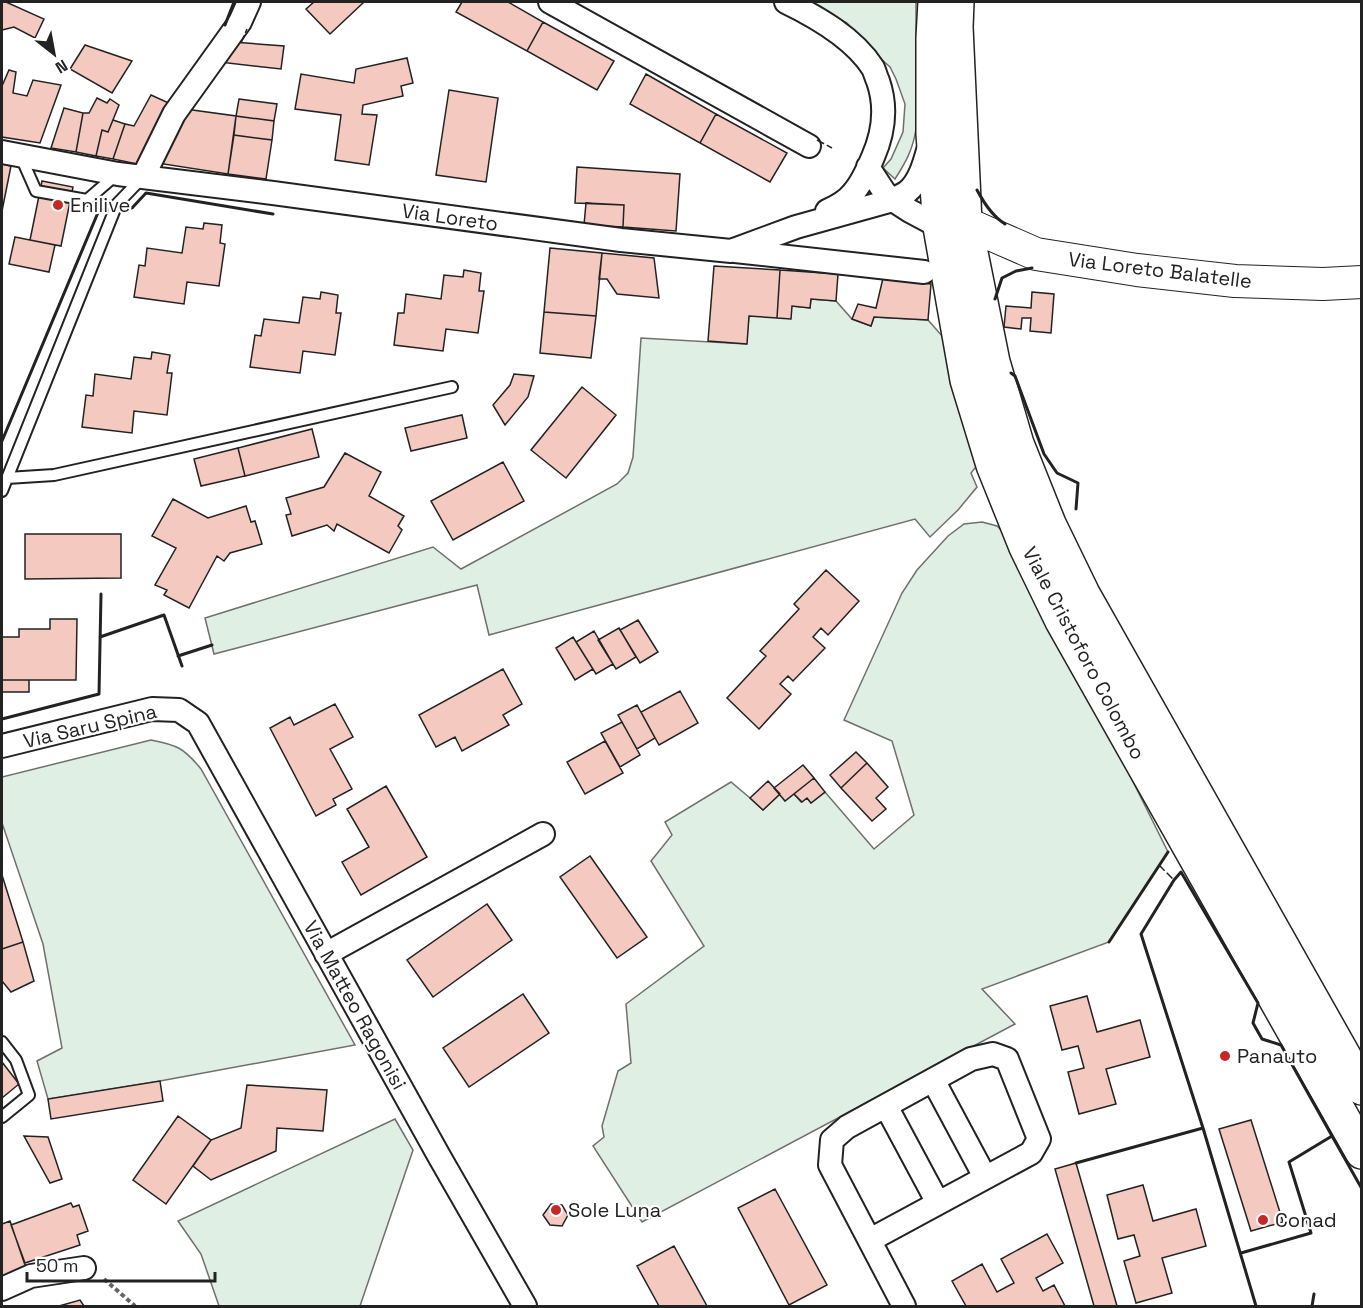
<svg xmlns="http://www.w3.org/2000/svg" width="1363" height="1308" font-family="'Space Grotesk',sans-serif">
	<style>
		.green { fill: #e0efe3; stroke: #6f6f6f; stroke-width: 1.5 }
		.building { fill: #f3c9c0; stroke: #222; stroke-width: 1.5 }
		.lines { fill: none; stroke-linecap: round; stroke-linejoin: round }
		.lane-casing { stroke: #222; stroke-width: 14 }
		.street-casing { stroke: #222; stroke-width: 26 }
		.secondary-casing { stroke: #222; stroke-width: 34 }
		.primary-casing { stroke: #222; stroke-width: 36 }
		.path { stroke: #646464; stroke-width: 4; stroke-dasharray: 4.5 3; stroke-linecap: butt }
		.lane { stroke: #fff; stroke-width: 10 }
		.street { stroke: #fff; stroke-width: 22 }
		.secondary { stroke: #fff; stroke-width: 32 }
		.primary { stroke: #fff; stroke-width: 33 }
		.fence { stroke: #222; stroke-width: 1.5; stroke-dasharray: 8 3; stroke-linecap: butt }
		.wall { stroke: #222; stroke-width: 3 }
		.poi-dot { fill: #c62828; stroke: #fff; stroke-width: 2 }
		.labels { text-anchor: middle; stroke-width: 4.5; stroke-linejoin: round; paint-order: stroke }
		.poi-label { font-size: 20px; fill: #222; stroke: #fff; text-anchor: start }
		.street-label { font-size: 20px; fill: #222; stroke: #fff }
	</style>
	<rect width="100%" height="100%" fill="#fff"/>
	<path class="green" d="M 809,2 L 916,2 L 916,129 C 913,149 906,162 895,179 L 883,168 L 891,159 L 903,132 L 905,104 L 896,79 L 890,67 L 872,51 L 847,23 Z
		M 811,299 L 836,301 L 852,319 L 871,326 L 874,317 L 928,320 L 943,337 L 979,463 L 971,473 L 977,487 L 958,510 L 930,537 L 915,519 L 489,635 L 477,585 L 214,654 L 205,618 L 433,547 L 461,569 L 617,484 L 628,473 L 633,457 L 641,338 L 746,344 L 749,316 L 792,306 L 810,308 Z
		M 982,522 L 997,526 L 1005,534 L 1095,705 L 1168,852 L 1109,942 L 982,989 L 1015,1024 L 642,1222 L 593,1146 L 604,1137 L 602,1126 L 618,1071 L 631,1063 L 626,1004 L 704,946 L 651,861 L 672,835 L 665,822 L 731,782 L 750,798 L 763,810 L 780,794 L 785,801 L 794,794 L 801,802 L 807,798 L 811,803 L 825,792 L 874,849 L 914,815 L 892,741 L 844,720 L 902,593 L 917,570 L 948,536 L 964,524 Z
		M 151,740 C 177,745 184,748 201,769 L 355,1045 L 160,1081 L 48,1099 L 37,1061 L 62,1048 L 43,944 L 2,823 L 2,777 Z
		M 395,1119 L 413,1150 L 360,1306 L 219,1306 L 201,1254 L 178,1221 Z"/>
	<path class="building" d="M 2,2 L 6,2 L 44,19 L 35,38 L 14,27 L 2,30 Z
		M 314,2 L 364,2 L 330,34 L 306,9 Z
		M 462,2 L 508,2 L 543,22 L 527,51 L 456,12 Z
		M 543,22 L 614,61 L 597,90 L 527,51 Z
		M 233,42 L 284,46 L 281,69 L 219,62 Z
		M 85,45 L 132,61 L 112,93 L 70,69 Z
		M 407,58 L 413,83 L 401,86 L 403,96 L 363,105 L 362,114 L 377,115 L 369,165 L 335,160 L 341,115 L 295,109 L 301,74 L 354,83 L 356,69 Z
		M 9,70 L 16,72 L 13,93 L 27,96 L 33,80 L 61,85 L 40,143 L 2,137 L 2,86 Z
		M 646,74 L 716,114 L 700,143 L 630,104 Z
		M 449,90 L 498,98 L 486,182 L 436,175 Z
		M 151,95 L 171,104 L 142,165 L 113,159 L 125,124 L 134,126 Z
		M 97,98 L 107,103 L 110,99 L 119,105 L 108,132 L 102,130 L 96,156 L 76,152 L 83,113 L 89,113 Z
		M 239,99 L 277,104 L 274,121 L 236,116 Z
		M 64,108 L 83,113 L 76,152 L 51,148 Z
		M 185,109 L 236,116 L 228,174 L 157,163 Z
		M 716,114 L 787,153 L 770,182 L 700,143 Z
		M 236,116 L 274,121 L 272,140 L 234,135 Z
		M 113,120 L 125,124 L 113,159 L 96,156 L 102,130 L 108,132 Z
		M 234,135 L 272,140 L 266,179 L 228,174 Z
		M 2,164 L 11,166 L 2,211 Z
		M 577,167 L 680,174 L 676,231 L 623,227 L 624,205 L 575,203 Z
		M 42,181 L 73,187 L 61,246 L 30,240 Z
		M 586,203 L 624,205 L 623,227 L 584,225 Z
		M 204,223 L 222,225 L 220,243 L 225,244 L 219,286 L 187,282 L 184,304 L 134,297 L 139,265 L 145,266 L 147,248 L 182,253 L 186,227 L 203,229 Z
		M 15,237 L 55,245 L 49,272 L 9,264 Z
		M 550,248 L 602,253 L 596,316 L 544,312 Z
		M 602,253 L 654,258 L 659,298 L 617,294 L 607,279 L 599,279 Z
		M 714,266 L 780,270 L 777,318 L 749,316 L 747,344 L 708,341 Z
		M 464,270 L 481,273 L 479,291 L 484,291 L 478,333 L 446,329 L 443,351 L 394,345 L 398,313 L 404,313 L 406,294 L 441,299 L 444,275 L 463,277 Z
		M 780,270 L 838,274 L 836,301 L 811,299 L 810,308 L 792,306 L 791,319 L 777,318 Z
		M 883,278 L 931,284 L 928,320 L 874,317 L 871,326 L 852,319 L 858,304 L 876,308 Z
		M 321,292 L 338,295 L 336,313 L 341,313 L 335,355 L 303,351 L 300,373 L 250,367 L 255,335 L 261,336 L 264,319 L 299,323 L 303,297 L 320,299 Z
		M 1032,292 L 1054,294 L 1051,333 L 1030,331 L 1031,318 L 1022,318 L 1021,329 L 1004,327 L 1006,306 L 1031,308 Z
		M 544,312 L 596,316 L 591,358 L 540,353 Z
		M 152,352 L 170,355 L 167,373 L 172,373 L 167,415 L 134,411 L 132,433 L 82,427 L 86,395 L 93,396 L 95,374 L 131,379 L 134,357 L 151,359 Z
		M 514,374 L 534,376 L 528,397 L 505,425 L 493,405 L 510,385 Z
		M 582,387 L 616,415 L 566,478 L 531,450 Z
		M 462,415 L 467,438 L 411,451 L 405,428 Z
		M 312,429 L 319,457 L 245,476 L 238,448 Z
		M 238,448 L 245,476 L 201,486 L 194,459 Z
		M 345,453 L 381,472 L 369,496 L 404,516 L 398,526 L 402,530 L 389,553 L 337,524 L 334,531 L 327,525 L 292,536 L 286,515 L 291,514 L 286,498 L 324,487 Z
		M 503,462 L 524,501 L 453,540 L 431,501 Z
		M 173,499 L 208,518 L 246,506 L 251,522 L 255,521 L 262,544 L 230,553 L 224,561 L 217,556 L 189,608 L 164,595 L 167,590 L 155,585 L 176,548 L 152,536 Z
		M 25,534 L 121,534 L 121,578 L 25,579 Z
		M 826,570 L 859,601 L 828,635 L 821,628 L 813,637 L 825,648 L 793,681 L 788,676 L 780,684 L 791,694 L 759,729 L 727,698 L 766,656 L 760,651 L 799,609 L 794,604 Z
		M 50,619 L 77,619 L 76,680 L 2,680 L 2,637 L 19,637 L 19,629 L 50,629 Z
		M 638,620 L 658,652 L 640,663 L 620,630 Z
		M 619,628 L 636,657 L 616,669 L 598,640 Z
		M 594,631 L 613,664 L 596,674 L 576,642 Z
		M 573,637 L 593,669 L 575,680 L 556,648 Z
		M 503,669 L 522,704 L 503,715 L 509,725 L 462,751 L 455,737 L 436,747 L 419,715 Z
		M 2,680 L 29,680 L 29,692 L 2,692 Z
		M 680,691 L 698,723 L 659,745 L 641,712 Z
		M 335,704 L 353,737 L 330,749 L 352,789 L 333,799 L 336,805 L 316,816 L 270,728 L 290,717 L 294,725 Z
		M 637,705 L 655,738 L 637,749 L 618,715 Z
		M 622,722 L 640,755 L 620,767 L 601,733 Z
		M 605,741 L 623,773 L 585,794 L 567,762 Z
		M 856,752 L 867,763 L 841,788 L 830,775 Z
		M 867,763 L 888,787 L 876,798 L 886,809 L 872,821 L 841,788 Z
		M 803,765 L 814,778 L 785,801 L 774,788 Z
		M 814,778 L 825,792 L 811,803 L 807,798 L 802,802 L 794,794 Z
		M 768,781 L 780,794 L 763,810 L 750,798 Z
		M 386,786 L 427,857 L 361,895 L 342,862 L 369,847 L 347,809 Z
		M 590,856 L 647,937 L 617,958 L 560,877 Z
		M 2,875 L 23,942 L 2,949 Z
		M 487,904 L 512,940 L 433,997 L 407,960 Z
		M 23,942 L 34,981 L 11,992 L 2,981 L 2,949 Z
		M 523,994 L 549,1033 L 469,1087 L 443,1048 Z
		M 1087,996 L 1097,1032 L 1140,1020 L 1150,1057 L 1106,1069 L 1116,1104 L 1079,1114 L 1068,1072 L 1084,1068 L 1078,1046 L 1062,1050 L 1050,1006 Z
		M 2,1062 L 19,1084 L 2,1098 Z
		M 160,1081 L 163,1101 L 51,1119 L 48,1099 Z
		M 247,1085 L 327,1090 L 323,1131 L 277,1128 L 276,1151 L 211,1180 L 193,1166 L 211,1140 L 241,1128 Z
		M 178,1116 L 211,1140 L 166,1204 L 133,1180 Z
		M 1251,1120 L 1283,1222 L 1251,1231 L 1219,1129 Z
		M 24,1136 L 48,1137 L 62,1179 L 50,1183 Z
		M 1076,1163 L 1117,1306 L 1094,1306 L 1055,1169 Z
		M 1143,1185 L 1153,1221 L 1196,1209 L 1206,1246 L 1162,1258 L 1172,1293 L 1136,1303 L 1124,1261 L 1140,1256 L 1134,1235 L 1118,1239 L 1107,1195 Z
		M 775,1189 L 827,1285 L 789,1305 L 738,1208 Z
		M 71,1203 L 73,1207 L 79,1205 L 88,1231 L 77,1235 L 80,1245 L 25,1263 L 11,1225 Z
		M 551,1204 L 562,1205 L 568,1215 L 562,1226 L 550,1225 L 543,1215 Z
		M 10,1221 L 26,1268 L 2,1277 L 2,1224 Z
		M 1047,1234 L 1063,1263 L 1036,1278 L 1043,1291 L 1054,1285 L 1065,1306 L 966,1306 L 952,1281 L 982,1264 L 997,1292 L 1014,1283 L 1001,1259 Z
		M 674,1246 L 707,1306 L 659,1306 L 637,1266 Z
		M 80,1300 L 84,1306 L 59,1306 Z"/>
	<g class="lines">
		<defs>
			<path id="lane" d="M 21,157 L 36,191 L 87,200 L 117,174
				M 7,478 L 54,475 L 452,387
				M 2,491 L 117,204 L 143,177
				M 2,1042 L 16,1060 L 29,1095 L 2,1117"/>
			<path id="street" d="M 550,2 L 809,146
				M 786,2 C 817,17 854,38 873,68 C 875,72 876,77 878,81 C 887,107 884,132 873,157 C 868,169 862,183 853,193 C 846,202 836,207 827,211
				M 2,152 L 118,174 L 273,193 L 621,240 L 731,251 L 796,227 L 893,200 L 910,211 L 940,227
				M 868,167 L 885,193 L 893,200 C 897,197 903,195 907,192 C 920,182 925,161 929,147
				M 143,177 L 174,114 L 240,22 L 249,2
				M 735,251 L 924,272
				M 2,746 L 152,709 L 179,710 L 198,723 L 439,1156 L 525,1306
				M 326,954 L 543,834
				M 933,1080 L 985,1177
				M 886,1106 L 938,1203
				M 870,1240 L 1031,1153 L 1039,1139 L 1007,1059 L 993,1054 L 971,1059 L 847,1127 L 832,1140 L 830,1165 L 904,1306
				M 2,1289 L 31,1276 L 84,1268"/>
			<path id="secondary" d="M 942,226 L 965,223 L 1036,254 L 1137,270 L 1235,281 L 1323,284 L 1362,282"/>
			<path id="primary" d="M 935,2 L 933,38 L 933,134 L 940,227 L 967,380 L 993,465 L 1026,547 L 1062,621 L 1362,1152
				M 957,2 L 956,27 L 965,223 L 993,362 L 1017,444 L 1049,524 L 1083,594 L 1362,1088"/>
		</defs>
		<use href="#lane" class="lane-casing"/>
		<use href="#street" class="street-casing"/>
		<use href="#secondary" class="secondary-casing"/>
		<use href="#primary" class="primary-casing"/>
		<path class="path" d="M 104,1279 L 135,1306"/>
		<use href="#lane" class="lane"/>
		<use href="#street" class="street"/>
		<use href="#secondary" class="secondary"/>
		<use href="#primary" class="primary"/>
		<path class="fence" d="M 241,43 L 247,29
			M 817,140 L 832,148
			M 1159,865 L 1174,880"/>
		<path class="wall" d="M 225,25 L 234,2
			M 977,190 C 984,203 992,216 1005,224
			M 125,206 L 132,208 L 146,193 L 273,214
			M 995,299 L 1002,278 L 1016,271 L 1032,268
			M 1011,373 L 1015,376 L 1044,454 L 1057,473 L 1078,483 L 1076,509
			M 2,441 L 102,203 L 110,204
			M 100,637 L 164,615 L 182,666
			M 178,656 L 212,645
			M 2,719 L 99,694 L 101,594
			M 1109,942 L 1168,852
			M 1076,1163 L 1203,1128
			M 1241,1253 L 1311,1233 L 1289,1162 L 1332,1136 L 1362,1189
			M 1256,1306 L 1203,1128 L 1141,934 L 1174,880 L 1181,872 L 1258,1003 L 1253,1023 L 1262,1039 L 1281,1045 L 1332,1136
			M 1312,1306 L 1314,1294"/>
	</g>
	<g class="poi-dot">
		<circle cx="58" cy="205" r="6"/>
		<circle cx="1225" cy="1056" r="6"/>
		<circle cx="556" cy="1210" r="6"/>
		<circle cx="1263" cy="1220" r="6"/>
	</g>
	<g class="labels">
		<g class="poi-label">
			<text x="70" y="212">Enilive</text>
			<text x="1237" y="1063">Panauto</text>
			<text x="568" y="1217">Sole Luna</text>
			<text x="1275" y="1227">Conad</text>
		</g>
		<g class="street-label">
			<text transform="translate(450 217) rotate(8)" y="7">Via Loreto</text>
			<text transform="translate(1160 270) rotate(7)" y="7">Via Loreto Balatelle</text>
			<text transform="translate(1084 653) rotate(62)" y="7">Viale Cristoforo Colombo</text>
			<text transform="translate(90 726) rotate(-13)" y="7">Via Saru Spina</text>
			<text transform="translate(355 1005) rotate(61)" y="7">Via Matteo Ragonisi</text>
		</g>
	</g>
	<rect width="1363" height="1308" fill="none" stroke="#222222" stroke-width="6"/>
	<g transform="translate(54 54) rotate(149)" stroke="#ffffff" stroke-width="4.5" paint-order="stroke">
	<path d="M0-4.5L10 22L0 15L-10 22Z" fill="#222222"/>
	<text y="-9" font-size="16" font-weight="bold" text-anchor="middle" fill="#222222">N</text>
	</g>
	<path d="M27 1272v9h188v-9" fill="none" stroke="#222222" stroke-width="3"/>
	<text x="36" y="1272" font-size="18" fill="#222222" stroke="#ffffff" stroke-width="4.5" paint-order="stroke">50 m</text>
</svg>
